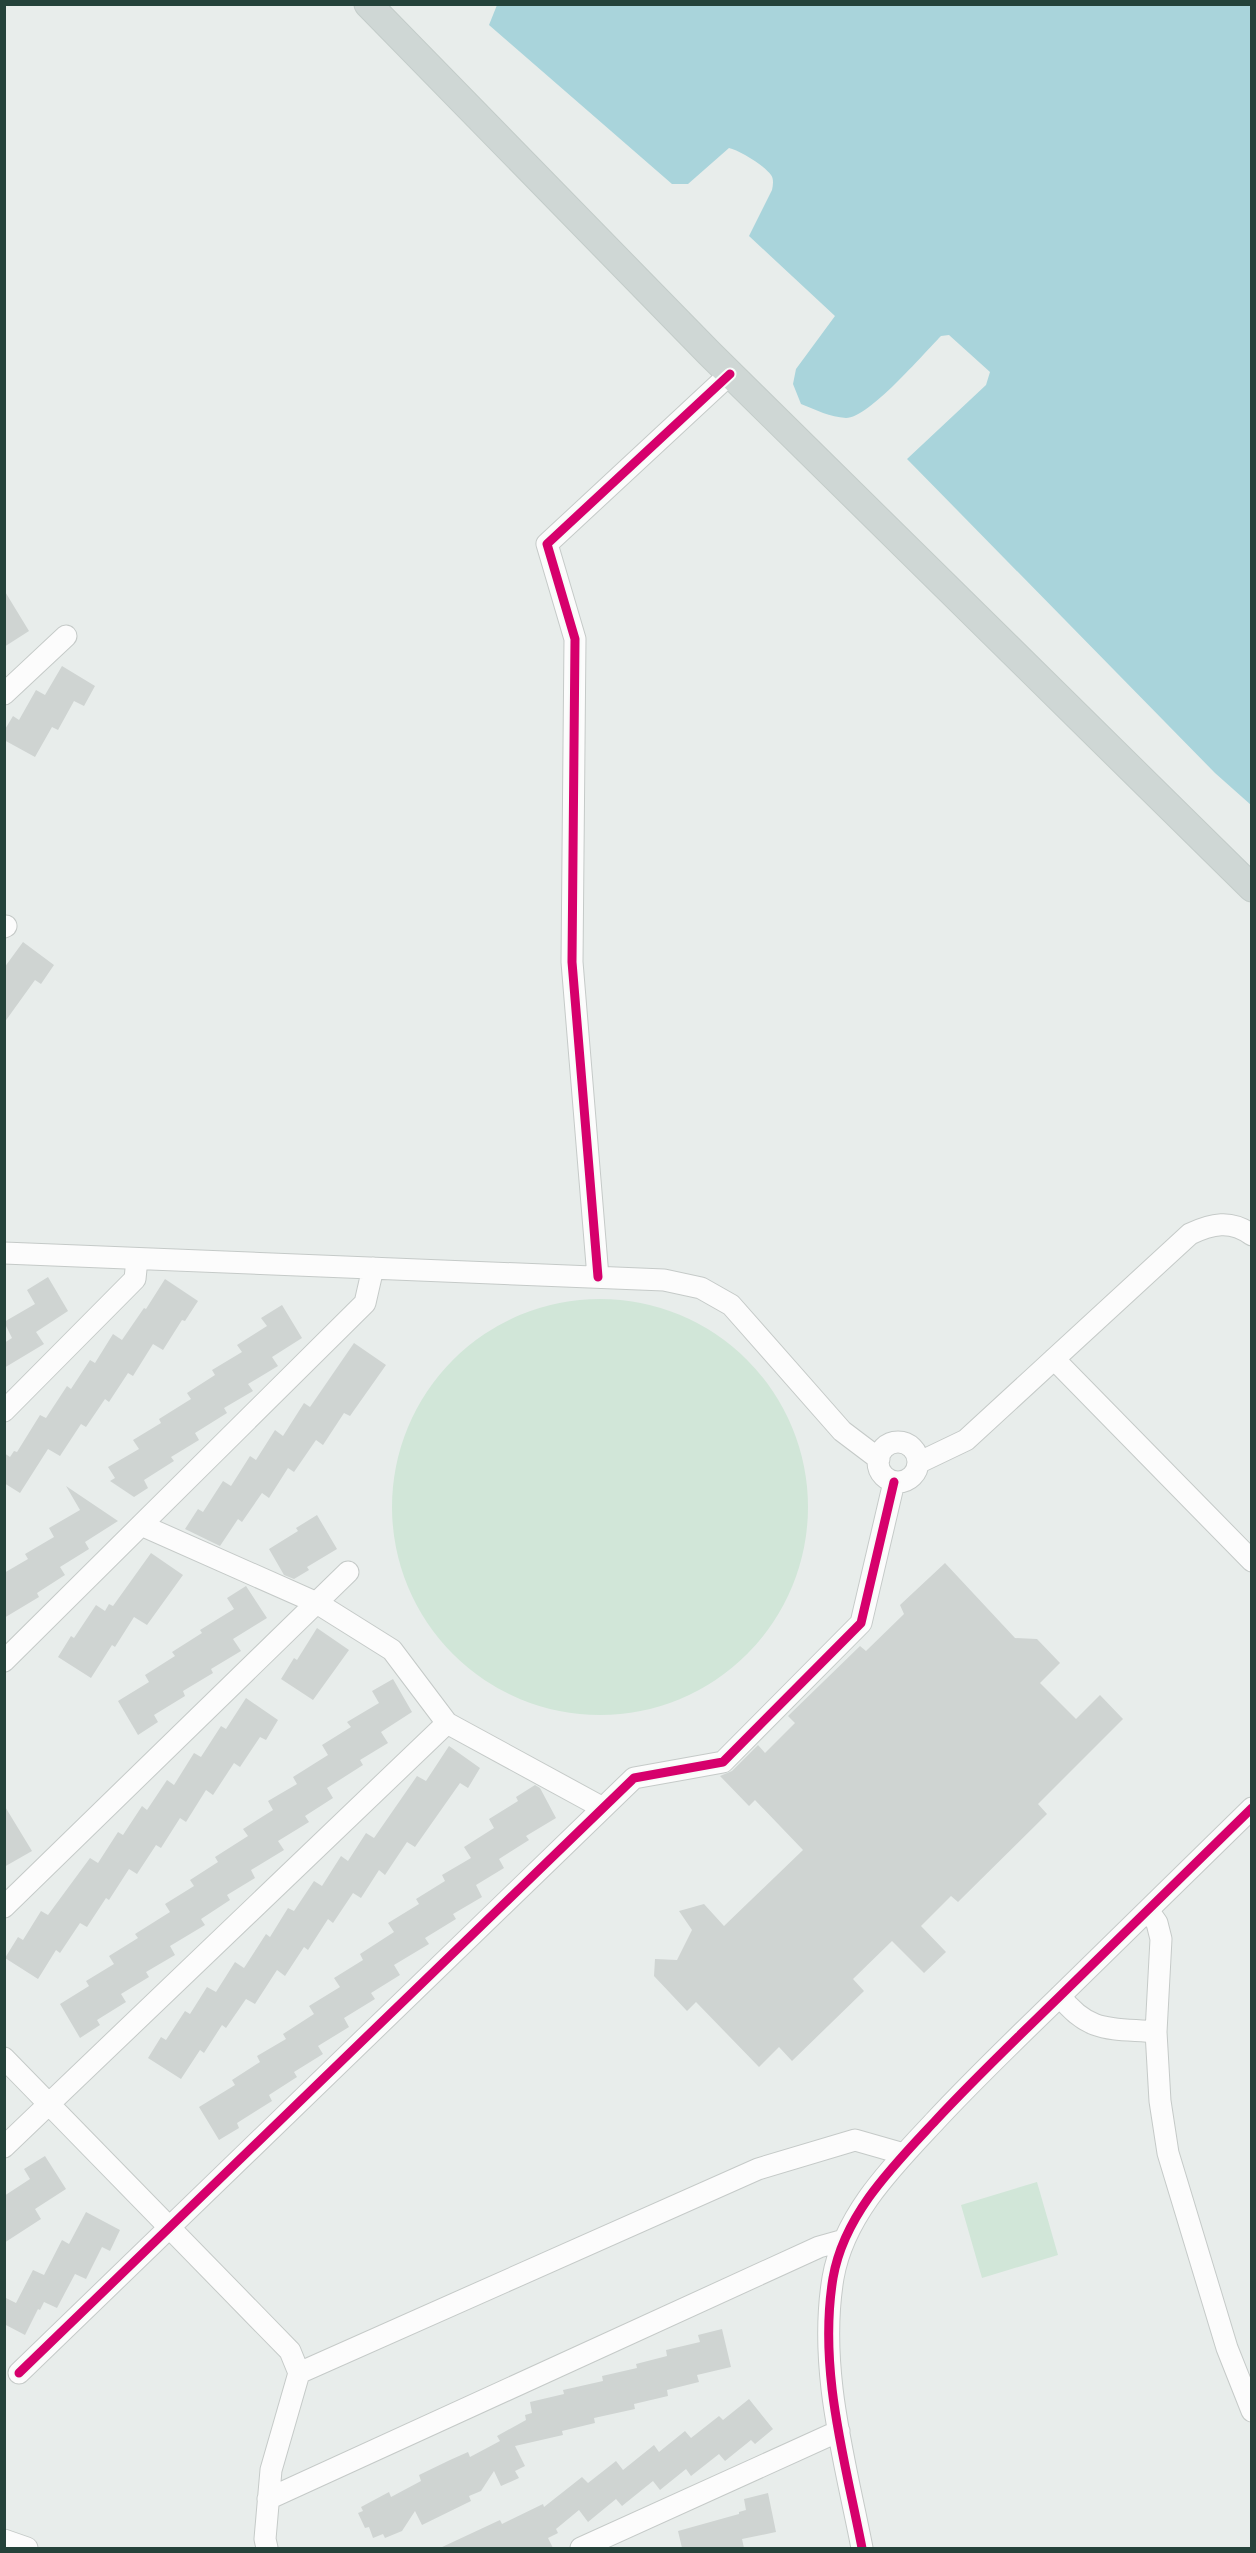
<svg xmlns="http://www.w3.org/2000/svg" width="1256" height="2553" font-family="'Archivo Narrow',sans-serif">
	<style>
		.green { fill: #d1e6d8 }
		.water { fill: #a9d4db }
		.building { fill: #cfd4d2 }
		.lines { fill: none; stroke-linecap: round; stroke-linejoin: round }
		.minor-casing { stroke: #c5cac8; stroke-width: 23 }
		.major-casing { stroke: #c3ccc9; stroke-width: 29 }
		.minor { stroke: #fcfcfc; stroke-width: 21 }
		.major { stroke: #cfd7d5; stroke-width: 27 }
		.cycleway-casing { stroke: #f7fbf9; stroke-width: 13 }
		.cycleway { stroke: #d6006c; stroke-width: 9 }
	</style>
	<rect width="100%" height="100%" fill="#e8edeb"/>
	<path class="green" d="M392 1507a208 208 0 1 1 416 0a208 208 0 1 1-416 0Z
		M 1037,2182 L 1058,2255 L 982,2278 L 961,2205 Z"/>
	<path class="water" d="M 497,5 L 1251,5 L 1251,805 L 1215,773 L 907,459 L 986,385 L 990,372 L 949,335 L 941,336 C 923,354 869,418 846,418 C 830,417 816,410 801,404 L 793,384 L 796,369 L 835,316 L 749,236 L 772,190 C 773,185 774,179 771,175 C 765,166 739,150 729,148 L 688,184 L 672,184 L 489,25 Z"/>
	<path class="building" d="M 4,590 L 29,631 L 4,647 Z
		M 62,666 L 95,686 L 84,706 L 74,701 L 58,730 L 52,727 L 35,757 L 4,740 L 4,731 L 13,716 L 19,720 L 36,690 L 45,695 Z
		M 23,942 L 54,965 L 41,984 L 35,980 L 4,1023 L 4,968 Z
		M 48,1277 L 68,1311 L 36,1332 L 44,1344 L 4,1368 L 4,1343 L 12,1338 L 4,1322 L 35,1304 L 27,1290 Z
		M 165,1279 L 198,1301 L 185,1321 L 182,1320 L 163,1350 L 153,1344 L 133,1376 L 128,1373 L 109,1402 L 105,1399 L 86,1427 L 81,1424 L 60,1456 L 48,1449 L 20,1493 L 4,1483 L 4,1453 L 10,1457 L 14,1451 L 17,1452 L 40,1415 L 46,1418 L 67,1386 L 71,1389 L 90,1360 L 95,1363 L 113,1334 L 122,1340 L 144,1308 L 146,1309 Z
		M 282,1305 L 302,1338 L 272,1357 L 278,1366 L 248,1384 L 253,1391 L 224,1408 L 227,1413 L 195,1433 L 199,1440 L 171,1457 L 174,1461 L 144,1480 L 148,1488 L 134,1497 L 110,1481 L 115,1478 L 108,1467 L 139,1449 L 133,1440 L 161,1423 L 159,1419 L 191,1399 L 187,1393 L 215,1375 L 212,1370 L 242,1352 L 237,1345 L 267,1326 L 261,1318 Z
		M 354,1343 L 386,1365 L 350,1416 L 344,1413 L 323,1445 L 316,1440 L 294,1472 L 288,1468 L 269,1498 L 262,1493 L 242,1522 L 238,1519 L 220,1546 L 185,1529 L 198,1509 L 203,1512 L 223,1481 L 231,1486 L 250,1456 L 256,1460 L 275,1430 L 283,1436 L 304,1403 L 310,1407 Z
		M 66,1486 L 118,1521 L 85,1542 L 89,1549 L 60,1567 L 65,1575 L 37,1593 L 39,1597 L 4,1618 L 4,1573 L 28,1559 L 25,1554 L 54,1537 L 49,1528 L 80,1510 Z
		M 317,1515 L 337,1549 L 307,1567 L 309,1570 L 294,1579 L 284,1575 L 269,1549 L 298,1531 L 296,1528 Z
		M 151,1553 L 183,1575 L 147,1625 L 134,1617 L 115,1647 L 112,1645 L 91,1678 L 58,1657 L 71,1636 L 74,1638 L 96,1605 L 105,1611 L 109,1604 L 113,1606 Z
		M 945,1563 L 1015,1638 L 1037,1639 L 1060,1663 L 1040,1683 L 1076,1719 L 1100,1695 L 1123,1719 L 1038,1804 L 1047,1814 L 958,1902 L 951,1896 L 921,1926 L 946,1952 L 924,1973 L 892,1941 L 853,1979 L 864,1991 L 792,2061 L 779,2047 L 759,2067 L 696,2002 L 687,2011 L 654,1976 L 655,1959 L 677,1960 L 692,1930 L 679,1911 L 704,1904 L 724,1926 L 803,1850 L 755,1800 L 749,1806 L 720,1776 L 732,1771 L 758,1745 L 765,1753 L 795,1723 L 788,1716 L 860,1646 L 866,1651 L 904,1614 L 900,1605 Z
		M 246,1586 L 267,1618 L 233,1639 L 241,1651 L 211,1669 L 213,1673 L 183,1691 L 185,1696 L 154,1715 L 158,1722 L 138,1735 L 118,1701 L 149,1682 L 145,1675 L 175,1656 L 172,1652 L 202,1633 L 200,1630 L 234,1609 L 227,1598 Z
		M 317,1628 L 349,1650 L 313,1700 L 281,1679 L 294,1658 L 297,1660 Z
		M 393,1679 L 412,1712 L 381,1732 L 388,1743 L 360,1760 L 363,1765 L 327,1788 L 333,1798 L 305,1816 L 309,1822 L 278,1841 L 284,1850 L 251,1870 L 255,1878 L 227,1895 L 230,1900 L 201,1919 L 205,1925 L 170,1946 L 175,1955 L 146,1972 L 149,1977 L 121,1994 L 126,2002 L 97,2020 L 100,2025 L 80,2038 L 60,2004 L 89,1986 L 86,1981 L 114,1964 L 109,1956 L 138,1938 L 135,1934 L 170,1912 L 165,1904 L 194,1886 L 190,1880 L 218,1862 L 215,1857 L 248,1836 L 243,1829 L 273,1810 L 268,1801 L 297,1784 L 293,1777 L 328,1755 L 322,1745 L 351,1727 L 347,1722 L 379,1703 L 372,1691 Z
		M 246,1698 L 278,1720 L 266,1740 L 260,1737 L 240,1767 L 234,1763 L 213,1795 L 206,1790 L 186,1822 L 180,1818 L 161,1848 L 156,1845 L 137,1874 L 129,1869 L 109,1900 L 106,1898 L 87,1927 L 80,1923 L 60,1953 L 56,1950 L 38,1979 L 5,1958 L 18,1937 L 23,1940 L 41,1911 L 48,1915 L 90,1858 L 98,1863 L 118,1832 L 123,1835 L 142,1806 L 147,1810 L 167,1780 L 174,1785 L 194,1753 L 201,1757 L 221,1726 L 226,1729 Z
		M 449,1746 L 480,1768 L 468,1788 L 460,1783 L 415,1847 L 407,1842 L 385,1875 L 379,1870 L 361,1898 L 353,1893 L 333,1923 L 328,1919 L 308,1950 L 304,1947 L 285,1976 L 277,1970 L 255,2004 L 246,1999 L 226,2028 L 222,2025 L 204,2053 L 200,2050 L 181,2079 L 148,2058 L 161,2037 L 166,2040 L 185,2011 L 190,2014 L 207,1987 L 216,1992 L 235,1962 L 244,1968 L 266,1934 L 270,1937 L 288,1908 L 294,1911 L 314,1881 L 322,1886 L 341,1856 L 348,1861 L 366,1833 L 374,1838 L 417,1776 L 426,1781 Z
		M 535,1785 L 540,1788 L 556,1818 L 526,1836 L 529,1840 L 499,1859 L 504,1868 L 476,1885 L 482,1897 L 453,1914 L 456,1919 L 425,1938 L 429,1944 L 394,1965 L 400,1975 L 371,1993 L 375,1999 L 344,2018 L 349,2027 L 318,2046 L 323,2054 L 294,2072 L 297,2077 L 269,2095 L 272,2101 L 237,2123 L 239,2128 L 219,2140 L 199,2107 L 235,2085 L 232,2080 L 260,2062 L 257,2056 L 286,2039 L 283,2034 L 314,2014 L 309,2006 L 340,1987 L 334,1978 L 363,1960 L 360,1954 L 394,1932 L 388,1923 L 419,1904 L 416,1899 L 445,1881 L 442,1875 L 471,1858 L 464,1847 L 494,1828 L 489,1819 L 518,1801 L 516,1797 Z
		M 4,1805 L 32,1851 L 4,1867 Z
		M 45,2156 L 66,2189 L 35,2209 L 41,2219 L 4,2243 L 4,2196 L 30,2179 L 24,2169 Z
		M 86,2212 L 120,2230 L 110,2251 L 102,2247 L 86,2279 L 75,2274 L 57,2308 L 44,2302 L 40,2310 L 38,2309 L 25,2335 L 4,2324 L 4,2297 L 16,2303 L 33,2270 L 44,2275 L 62,2240 L 69,2244 Z
		M 722,2329 L 731,2367 L 697,2375 L 699,2382 L 667,2390 L 668,2396 L 634,2404 L 635,2409 L 594,2418 L 595,2423 L 562,2431 L 563,2435 L 515,2446 L 525,2466 L 515,2471 L 519,2478 L 501,2486 L 494,2471 L 481,2491 L 469,2496 L 471,2501 L 422,2525 L 415,2511 L 402,2531 L 385,2538 L 383,2534 L 373,2538 L 369,2527 L 365,2528 L 358,2513 L 363,2511 L 361,2507 L 389,2492 L 391,2497 L 421,2481 L 419,2475 L 450,2460 L 468,2452 L 470,2457 L 500,2441 L 497,2436 L 526,2420 L 525,2415 L 532,2413 L 530,2402 L 564,2394 L 563,2390 L 603,2381 L 602,2376 L 637,2368 L 636,2364 L 667,2356 L 666,2350 L 700,2342 L 698,2335 Z
		M 749,2399 L 773,2429 L 755,2444 L 751,2440 L 725,2461 L 719,2454 L 691,2476 L 686,2469 L 660,2490 L 653,2481 L 622,2506 L 616,2499 L 588,2522 L 579,2510 L 556,2529 L 558,2533 L 548,2538 L 553,2548 L 440,2548 L 500,2520 L 502,2524 L 543,2504 L 544,2507 L 582,2477 L 588,2483 L 616,2461 L 623,2470 L 654,2445 L 659,2452 L 685,2431 L 691,2438 L 719,2416 L 723,2420 Z
		M 768,2493 L 776,2532 L 742,2539 L 744,2548 L 682,2548 L 678,2531 L 739,2514 L 739,2512 L 746,2510 L 744,2499 Z"/>
	<g class="lines">
		<defs>
			<path id="minor" d="M 4,694 L 66,636
				M 4,927 L 6,926
				M 4,1253 L 664,1280 L 701,1288 L 731,1305 L 842,1431 L 879,1459
				M 598,1277 L 572,962 L 575,639 L 547,544 L 730,374
				M 1054,1359 L 1252,1561
				M 4,1411 L 135,1279 L 137,1259
				M878 1462a20 20 0 1 1 40 0a20 20 0 1 1-40 0Z
				M 918,1463 L 966,1440 L 1190,1234 C 1211,1224 1231,1219 1252,1235
				M 141,1525 L 317,1603 L 392,1650 L 447,1723 L 603,1808
				M 4,1661 L 365,1303 L 373,1268
				M 4,1907 L 348,1572
				M 1148,1910 L 1157,1923 L 1161,1939 L 1156,2032 L 1160,2101 L 1168,2153 L 1227,2348 L 1252,2411
				M 1060,1996 C 1089,2034 1112,2028 1156,2032
				M 4,2058 L 290,2351 L 299,2373 L 271,2470 L 265,2539 L 267,2548
				M 4,2147 L 447,1723
				M 19,2373 L 634,1778 L 723,1762 L 861,1623 L 894,1482
				M 299,2373 L 758,2169 L 855,2140 L 904,2154
				M 268,2499 L 819,2247 L 844,2240
				M 4,2540 L 27,2548
				M 581,2548 L 839,2431
				M 862,2548 C 845,2460 818,2369 833,2278 C 844,2214 894,2165 936,2120 C 976,2077 1018,2037 1059,1997 C 1123,1934 1187,1871 1252,1808"/>
			<path id="major" d="M 368,4 L 709,353 L 1252,888"/>
		</defs>
		<use href="#minor" class="minor-casing"/>
		<use href="#major" class="major-casing"/>
		<use href="#minor" class="minor"/>
		<use href="#major" class="major"/>
		<defs>
			<path id="cycleway" d="M 598,1277 L 572,962 L 575,639 L 547,544 L 730,374
				M 19,2373 L 634,1778 L 723,1762 L 861,1623 L 894,1482
				M 862,2548 C 845,2460 818,2369 833,2278 C 844,2214 894,2165 936,2120 C 976,2077 1018,2037 1059,1997 C 1123,1934 1187,1871 1252,1808"/>
		</defs>
		<use href="#cycleway" class="cycleway-casing"/>
		<use href="#cycleway" class="cycleway"/>
	</g>
	<rect width="1256" height="2553" fill="none" stroke="#24423a" stroke-width="12"/>
</svg>
